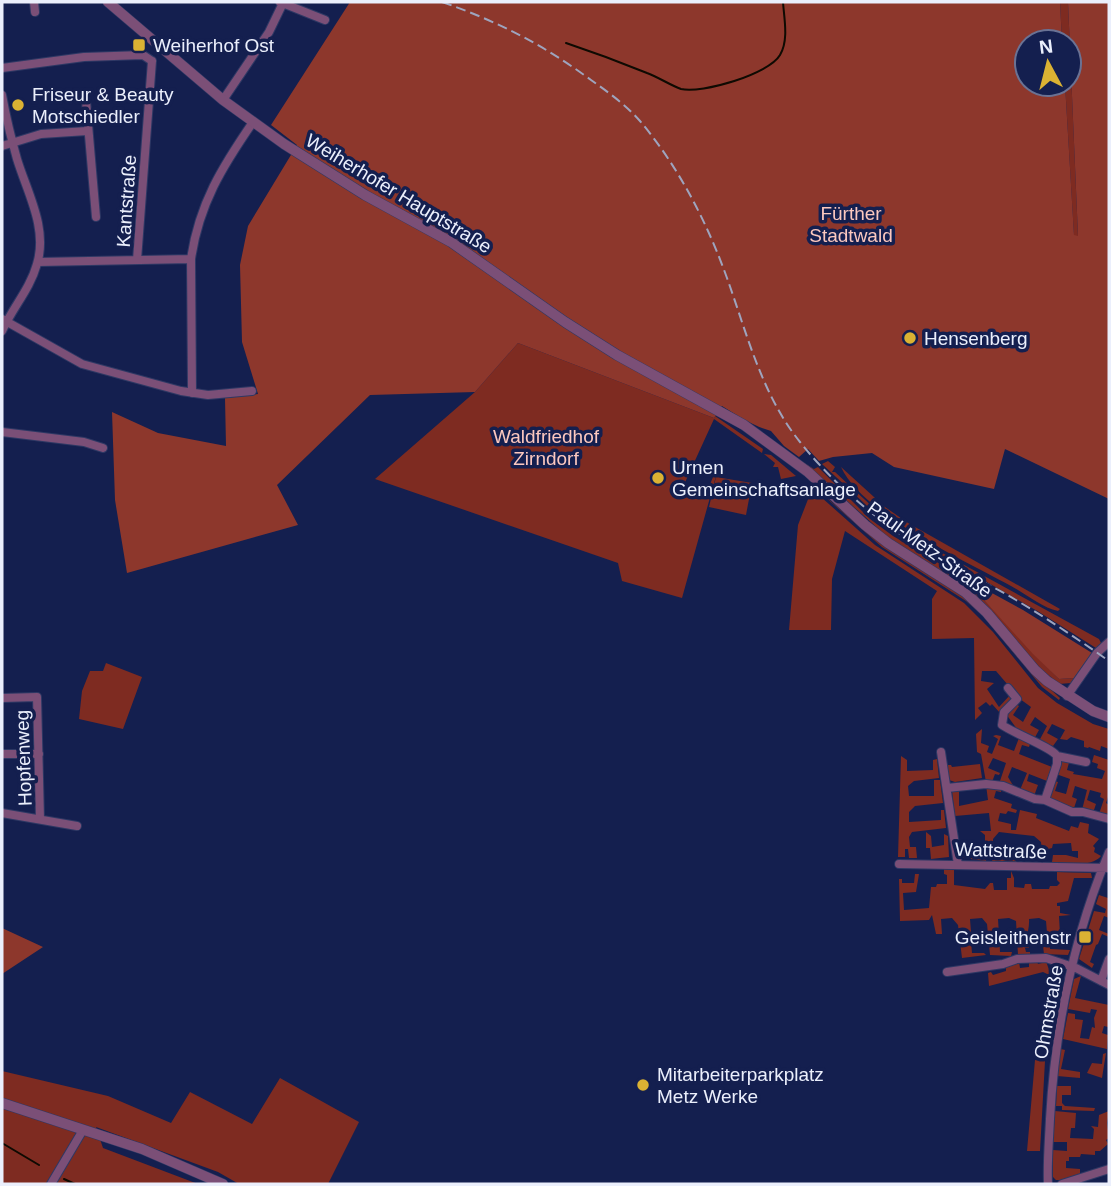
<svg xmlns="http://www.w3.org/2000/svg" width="1111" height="1186" font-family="Helvetica,sans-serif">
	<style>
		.green { fill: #7e2b21 }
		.forest { fill: #8d372c }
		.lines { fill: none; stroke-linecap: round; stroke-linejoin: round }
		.stream { stroke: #0e0a02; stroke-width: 2 }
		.minor-casing { stroke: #2e3864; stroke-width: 10 }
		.tertiary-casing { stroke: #2e3864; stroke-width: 11 }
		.minor { stroke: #7b4f77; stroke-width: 8 }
		.tertiary { stroke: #7b4f77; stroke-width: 10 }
		.rail { stroke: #9ea4be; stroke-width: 2; stroke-dasharray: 10 5; stroke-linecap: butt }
		.poi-dot { fill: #dbb233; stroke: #141f4f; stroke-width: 2.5 }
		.labels { text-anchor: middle; stroke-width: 7; stroke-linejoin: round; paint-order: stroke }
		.poi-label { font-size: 19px; fill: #ebeffc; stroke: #141f4f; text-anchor: start }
		.street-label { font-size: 19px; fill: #ebeffc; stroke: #141f4f }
		.park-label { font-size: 19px; fill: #fcc8bf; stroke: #141f4f }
	</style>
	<rect width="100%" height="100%" fill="#141f4f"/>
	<path class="green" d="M 1060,2 L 1068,2 L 1078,236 L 1074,236 L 1065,84 L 1069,84 L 1069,42 L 1062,42 Z
		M 518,343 L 714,418 L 715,416 L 763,449 L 762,453 L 714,419 L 682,489 L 704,499 L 713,477 L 716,476 L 682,598 L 622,581 L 618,563 L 375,479 L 475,392 Z
		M 764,454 L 771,455 L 796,476 L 781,479 L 778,467 L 773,467 L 775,463 Z
		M 828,461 L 835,467 L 832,472 L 835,472 L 878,512 L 906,533 L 1099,639 L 1101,643 L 1096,648 L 1039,612 L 905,535 L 878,516 L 822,464 Z
		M 803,462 L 814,469 L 818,467 L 870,519 L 893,536 L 959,575 L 956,579 L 983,599 L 1059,679 L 1074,678 L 1071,683 L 1059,684 L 1040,668 L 987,607 L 891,540 Z
		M 841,467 L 885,507 L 908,523 L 1060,609 L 1058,611 C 1042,608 1026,594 1011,586 C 966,561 863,515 841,467 Z
		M 716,477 L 752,483 L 746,515 L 709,507 Z
		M 815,488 L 866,531 L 960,593 L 982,612 L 1029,670 L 1060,698 L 1059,700 L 1042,687 L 982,615 L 966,601 L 882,547 Z
		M 812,489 L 875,545 L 964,603 L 993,632 L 1038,688 L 1057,703 L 1093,724 L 1109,729 L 1109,749 L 1101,746 L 1100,751 L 1089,747 L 1088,748 L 1084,747 L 1084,741 L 1071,737 L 1067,740 L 1060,739 L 1065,730 L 1052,724 L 1047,733 L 1058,739 L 1053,746 L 1039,741 L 1047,726 L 1035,717 L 1030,725 L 1039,730 L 1034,739 L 1017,729 L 1006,714 L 1015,703 L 1019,706 L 1013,715 L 1023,722 L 1031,707 L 1020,699 L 996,671 L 982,671 L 981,681 L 994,683 L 987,689 L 999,707 L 1011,694 L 1012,701 L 1000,713 L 992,704 L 990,706 L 986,702 L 978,708 L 982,713 L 975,720 L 974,638 L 932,639 L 932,599 L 937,591 L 845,531 L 832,579 L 831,630 L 789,630 L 798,525 Z
		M 106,663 L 142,677 L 123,729 L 79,719 L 82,691 L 90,671 L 103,671 Z
		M 982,729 L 981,743 L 989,746 L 987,752 L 992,754 L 998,739 L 993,736 L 996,735 L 1001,736 L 998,745 L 1014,751 L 1019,738 L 1030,744 L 1029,747 L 1022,745 L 1019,754 L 1052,767 L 1047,781 L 1029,774 L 1027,781 L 1038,785 L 1034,796 L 1020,790 L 1027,773 L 1012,767 L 1008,777 L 1014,787 L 999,784 L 1006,763 L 993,758 L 988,768 L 1000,773 L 999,775 L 995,774 L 992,782 L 986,782 L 981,754 L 977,752 L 976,734 Z
		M 1094,755 L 1109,760 L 1109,794 L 1106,803 L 1109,805 L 1109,817 L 1099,814 L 1104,799 L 1100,797 L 1101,793 L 1090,790 L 1087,800 L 1096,804 L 1093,813 L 1082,810 L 1087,790 L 1075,786 L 1072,797 L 1077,799 L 1074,808 L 1051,800 L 1049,796 L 1054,781 L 1058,782 L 1055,791 L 1066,794 L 1070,779 L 1056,774 L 1061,763 L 1068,758 L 1070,759 L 1067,770 L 1074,772 L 1073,774 L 1102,779 L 1105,771 L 1097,768 L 1098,764 L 1092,762 Z
		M 901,756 L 907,760 L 907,771 L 933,770 L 933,760 L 937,759 L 939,778 L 914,781 L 908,786 L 909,796 L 934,796 L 934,780 L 940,780 L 943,803 L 915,806 L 909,812 L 909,822 L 941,820 L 941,810 L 944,810 L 946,828 L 912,832 L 909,837 L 910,847 L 916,847 L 917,858 L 909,858 L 908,849 L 905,849 L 905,857 L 898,857 Z
		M 980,764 L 982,778 L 955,782 L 949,780 L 947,765 L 951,765 L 952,767 Z
		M 986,785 L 1002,787 L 1001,792 L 996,791 L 994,798 L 1012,804 L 1011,808 L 1017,810 L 1016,813 L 1008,811 L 1006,814 L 1000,813 L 998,821 L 1011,824 L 1011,830 L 1016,830 L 1020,810 L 1037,814 L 1036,818 L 1069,831 L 1071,826 L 1078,828 L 1080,822 L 1089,824 L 1088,833 L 1099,839 L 1093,846 L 1095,848 L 1094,852 L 1101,856 C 1091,868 1067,863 1052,862 L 1053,855 L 1066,855 L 1078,858 L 1078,851 L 1072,851 L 1071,843 L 1053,844 L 1052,848 L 1048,849 L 1048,852 L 1042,852 L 1041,842 L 1034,836 L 999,832 L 993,839 L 993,850 L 1012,853 L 1013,847 L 1016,847 L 1016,862 L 992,861 L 991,850 L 986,850 L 986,861 L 963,858 L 960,849 L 985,845 L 985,835 L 980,831 L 991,831 L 989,813 L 955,816 L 952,791 L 959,790 L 959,806 L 988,800 Z
		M 926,832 L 931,836 L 932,847 L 944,845 L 944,834 L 948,836 L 949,857 L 931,859 L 930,848 L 926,848 Z
		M 944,869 L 954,870 L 954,885 L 985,889 L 990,883 L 993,883 L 994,890 L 1007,890 L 1007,878 L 1011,878 L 1011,871 L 1014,878 L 1014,887 L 1024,888 L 1025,884 L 1031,884 L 1032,889 L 1049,889 L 1050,886 L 1057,886 L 1060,883 L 1057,880 L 1057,872 L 1091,873 L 1092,878 L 1074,878 L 1068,901 L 1057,903 L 1057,906 L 1060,906 L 1060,913 L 1071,915 L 1059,916 L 1060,935 L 1049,936 L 1050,949 L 1070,950 L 1068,955 L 1044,954 L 1042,938 L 1047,933 L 1046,921 L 1039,918 L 1029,919 C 1030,930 1024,938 1029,948 L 1025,948 L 1026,952 L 1030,952 L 1030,955 L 1018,955 L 1016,921 L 1009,918 L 998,919 L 1000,952 L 1012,952 L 1011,956 L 990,955 L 987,924 L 982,918 L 970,919 L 971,932 L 983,931 L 985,936 L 983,939 L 971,941 L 972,953 L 984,953 L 986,955 L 962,958 L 958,925 L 952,918 L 941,919 L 942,934 L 936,934 L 932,915 L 929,920 L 900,921 L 899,879 L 902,879 L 902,883 L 914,883 L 915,874 L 919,874 L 916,892 L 903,893 L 904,910 L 929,908 L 931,887 L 936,887 L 937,884 L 947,884 L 947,875 L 944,874 Z
		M 1099,895 L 1108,898 L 1109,895 L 1109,918 L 1104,916 L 1099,930 L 1109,934 L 1109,937 L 1102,934 L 1098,944 L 1096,945 L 1090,962 L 1094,964 L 1092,968 L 1079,959 L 1094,911 L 1105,913 L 1106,909 L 1096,904 Z
		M 1042,961 L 1046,961 L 1051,976 L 1059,973 L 1062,981 L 1043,972 L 989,986 L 988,973 L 991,972 L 993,975 L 1006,971 L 1006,966 L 1019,962 L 1020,968 L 1029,967 L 1029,963 L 1037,962 L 1038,964 L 1042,963 Z
		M 1081,976 L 1075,998 L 1109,1005 L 1109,1034 L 1108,1027 L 1104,1026 L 1102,1033 L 1108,1035 L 1107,1049 L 1063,1039 L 1068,1013 L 1075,1014 L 1075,1019 L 1083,1020 L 1080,1038 L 1089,1039 L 1092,1027 L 1095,1028 L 1094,1018 L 1097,1010 L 1091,1009 L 1090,1013 L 1068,1009 L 1074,979 Z
		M 1061,1049 L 1065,1050 L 1061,1069 L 1080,1072 L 1080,1078 L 1057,1076 Z
		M 1106,1053 L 1102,1078 L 1087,1073 L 1092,1063 L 1102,1064 L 1103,1054 Z
		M 1035,1060 L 1045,1061 L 1040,1151 L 1027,1151 Z
		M 2,1071 L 108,1096 L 171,1123 L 190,1092 L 252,1124 L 280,1078 L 359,1122 L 328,1184 L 239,1184 L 218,1172 L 96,1127 L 103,1148 L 198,1184 L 2,1184 Z
		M 1057,1086 L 1071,1086 L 1071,1095 L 1062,1095 L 1062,1103 L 1065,1106 L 1095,1108 L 1094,1111 L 1062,1110 L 1062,1106 L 1056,1106 Z
		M 1055,1111 L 1076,1113 L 1075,1128 L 1071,1128 L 1070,1138 L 1093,1139 L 1094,1129 L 1091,1126 L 1098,1127 L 1099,1115 L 1109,1111 L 1107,1123 L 1109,1138 L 1106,1140 L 1108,1144 L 1100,1151 L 1095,1151 L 1095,1155 L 1081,1154 L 1080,1157 L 1069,1157 L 1069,1161 L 1066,1161 L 1066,1168 L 1080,1169 L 1080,1175 L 1062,1180 L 1056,1180 L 1053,1177 L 1053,1150 L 1067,1151 L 1067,1142 L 1053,1142 Z"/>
	<path class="forest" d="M 350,2 L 1060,2 L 1062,42 L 1027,42 L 1027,84 L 1065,84 L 1074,235 L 1078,236 L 1068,2 L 1109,2 L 1109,499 L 1005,449 L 994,489 L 894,467 L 872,453 L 833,457 L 819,461 L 808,449 L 799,457 L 784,446 L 771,431 C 755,427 738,416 722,406 L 714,418 L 518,343 L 475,392 L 370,395 L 277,485 L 298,525 L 127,573 L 115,500 L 112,412 L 158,433 L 226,446 L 225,398 L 258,394 L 242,342 L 240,265 L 248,226 L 297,145 L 271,125 Z
		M 959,575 L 1023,610 L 1092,653 L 1074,678 L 1059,679 L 1033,654 L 983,599 L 956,579 Z
		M 2,928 L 43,947 L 2,974 Z"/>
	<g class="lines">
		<path class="stream" d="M 566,43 C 593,52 620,62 647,73 C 658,77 670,85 681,89 C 702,94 769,74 780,55 C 789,40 784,18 783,2
			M 2,1143 L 39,1165
			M 64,1179 L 75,1184"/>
		<defs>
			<path id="minor" d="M 34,2 L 35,12
				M 280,2 L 325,20
				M 2,68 L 84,57 L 143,55 L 152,61
				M 2,95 C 6,117 11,138 17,159 C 27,192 48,228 37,264 C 30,289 13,307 2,331
				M 223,100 L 269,32 L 283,3
				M 86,101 L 96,217
				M 2,146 L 41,134 L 87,131
				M 137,260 L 152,61
				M 38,262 L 191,259
				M 2,319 L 82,364 L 181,391 L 208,395 L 252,391
				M 192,393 L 191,259 C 199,204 222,167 253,122
				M 2,432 L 84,442 L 103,448
				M 1008,688 L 1017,699 L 1004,712 L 1002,725 C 1015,734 1051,747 1057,756 L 1057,764 L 1045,800
				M 1067,696 L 1097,653 L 1109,642
				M 2,698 L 37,697 L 40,819
				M 941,752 L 958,865
				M 2,754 L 39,754
				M 1057,756 L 1086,762
				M 947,788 L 986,784 L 1003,786 L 1035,799 L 1045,800 L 1072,812 L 1083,812 L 1109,819
				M 2,813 L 77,826
				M 899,864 L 1109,868
				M 947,972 L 1003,964 L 1017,959 L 1046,958 L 1076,968 L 1109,985
				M 1101,981 L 1109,959
				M 51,1184 L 83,1130
				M 1048,1184 C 1047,1163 1049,1141 1050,1119 C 1055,1028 1074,936 1109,852
				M 1062,1184 L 1109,1169"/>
			<path id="tertiary" d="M 108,2 L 223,100 L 284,144 L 365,195 L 451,242 L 565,322 L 617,355 L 744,425 L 808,472 L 865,525 L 888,543 L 965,592 L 987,613 L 1035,670 L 1047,681 L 1093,711 L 1109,717
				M 2,1103 L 142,1149 L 223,1184"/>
		</defs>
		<use href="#minor" class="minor-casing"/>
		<use href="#tertiary" class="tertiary-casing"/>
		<use href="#minor" class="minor"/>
		<use href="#tertiary" class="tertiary"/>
		<path class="rail" d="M 442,2 C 499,22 542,44 591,80 C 608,92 626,105 640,121 C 678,166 707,222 727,278 C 747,334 762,395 800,442 C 835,486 880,523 928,552 C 956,570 988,583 1016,600 C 1048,619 1079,640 1109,661"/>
	</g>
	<g class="poi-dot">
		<rect x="132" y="38" width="14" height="14" rx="3.5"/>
		<circle cx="18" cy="105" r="7"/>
		<circle cx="910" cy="338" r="7"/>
		<circle cx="658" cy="478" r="7"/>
		<rect x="1078" y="930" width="14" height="14" rx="3.5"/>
		<circle cx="643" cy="1085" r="7"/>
	</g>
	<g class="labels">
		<g class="poi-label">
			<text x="153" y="52">Weiherhof Ost</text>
			<text x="32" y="101">Friseur &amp; Beauty<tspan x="32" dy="22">Motschiedler</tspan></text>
			<text x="924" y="345">Hensenberg</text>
			<text x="672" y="474">Urnen<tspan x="672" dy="22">Gemeinschaftsanlage</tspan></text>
			<text x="1071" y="944" text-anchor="end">Geisleithenstr</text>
			<text x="657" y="1081">Mitarbeiterparkplatz<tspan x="657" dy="22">Metz Werke</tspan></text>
		</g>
		<g class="street-label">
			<text transform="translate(399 193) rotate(31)" y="7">Weiherhofer Hauptstraße</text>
			<text transform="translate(126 201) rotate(-86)" y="7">Kantstraße</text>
			<text transform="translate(930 549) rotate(36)" y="7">Paul-Metz-Straße</text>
			<text transform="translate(23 758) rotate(-92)" y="7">Hopfenweg</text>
			<text transform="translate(1001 850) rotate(2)" y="7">Wattstraße</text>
			<text transform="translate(1048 1012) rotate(-80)" y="7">Ohmstraße</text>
		</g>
		<g class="park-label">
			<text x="851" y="220">Fürther<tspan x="851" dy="22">Stadtwald</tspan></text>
			<text x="546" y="443">Waldfriedhof<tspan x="546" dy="22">Zirndorf</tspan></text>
		</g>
	</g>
	<rect width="1111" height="1186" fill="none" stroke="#ebeffc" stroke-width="7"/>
	<g transform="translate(1048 63) rotate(353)"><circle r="33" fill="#141f4f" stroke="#6a7294" stroke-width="2"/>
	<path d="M0-5L12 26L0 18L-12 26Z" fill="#dbb233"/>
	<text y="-10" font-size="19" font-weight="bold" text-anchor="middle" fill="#ebeffc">N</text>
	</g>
</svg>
